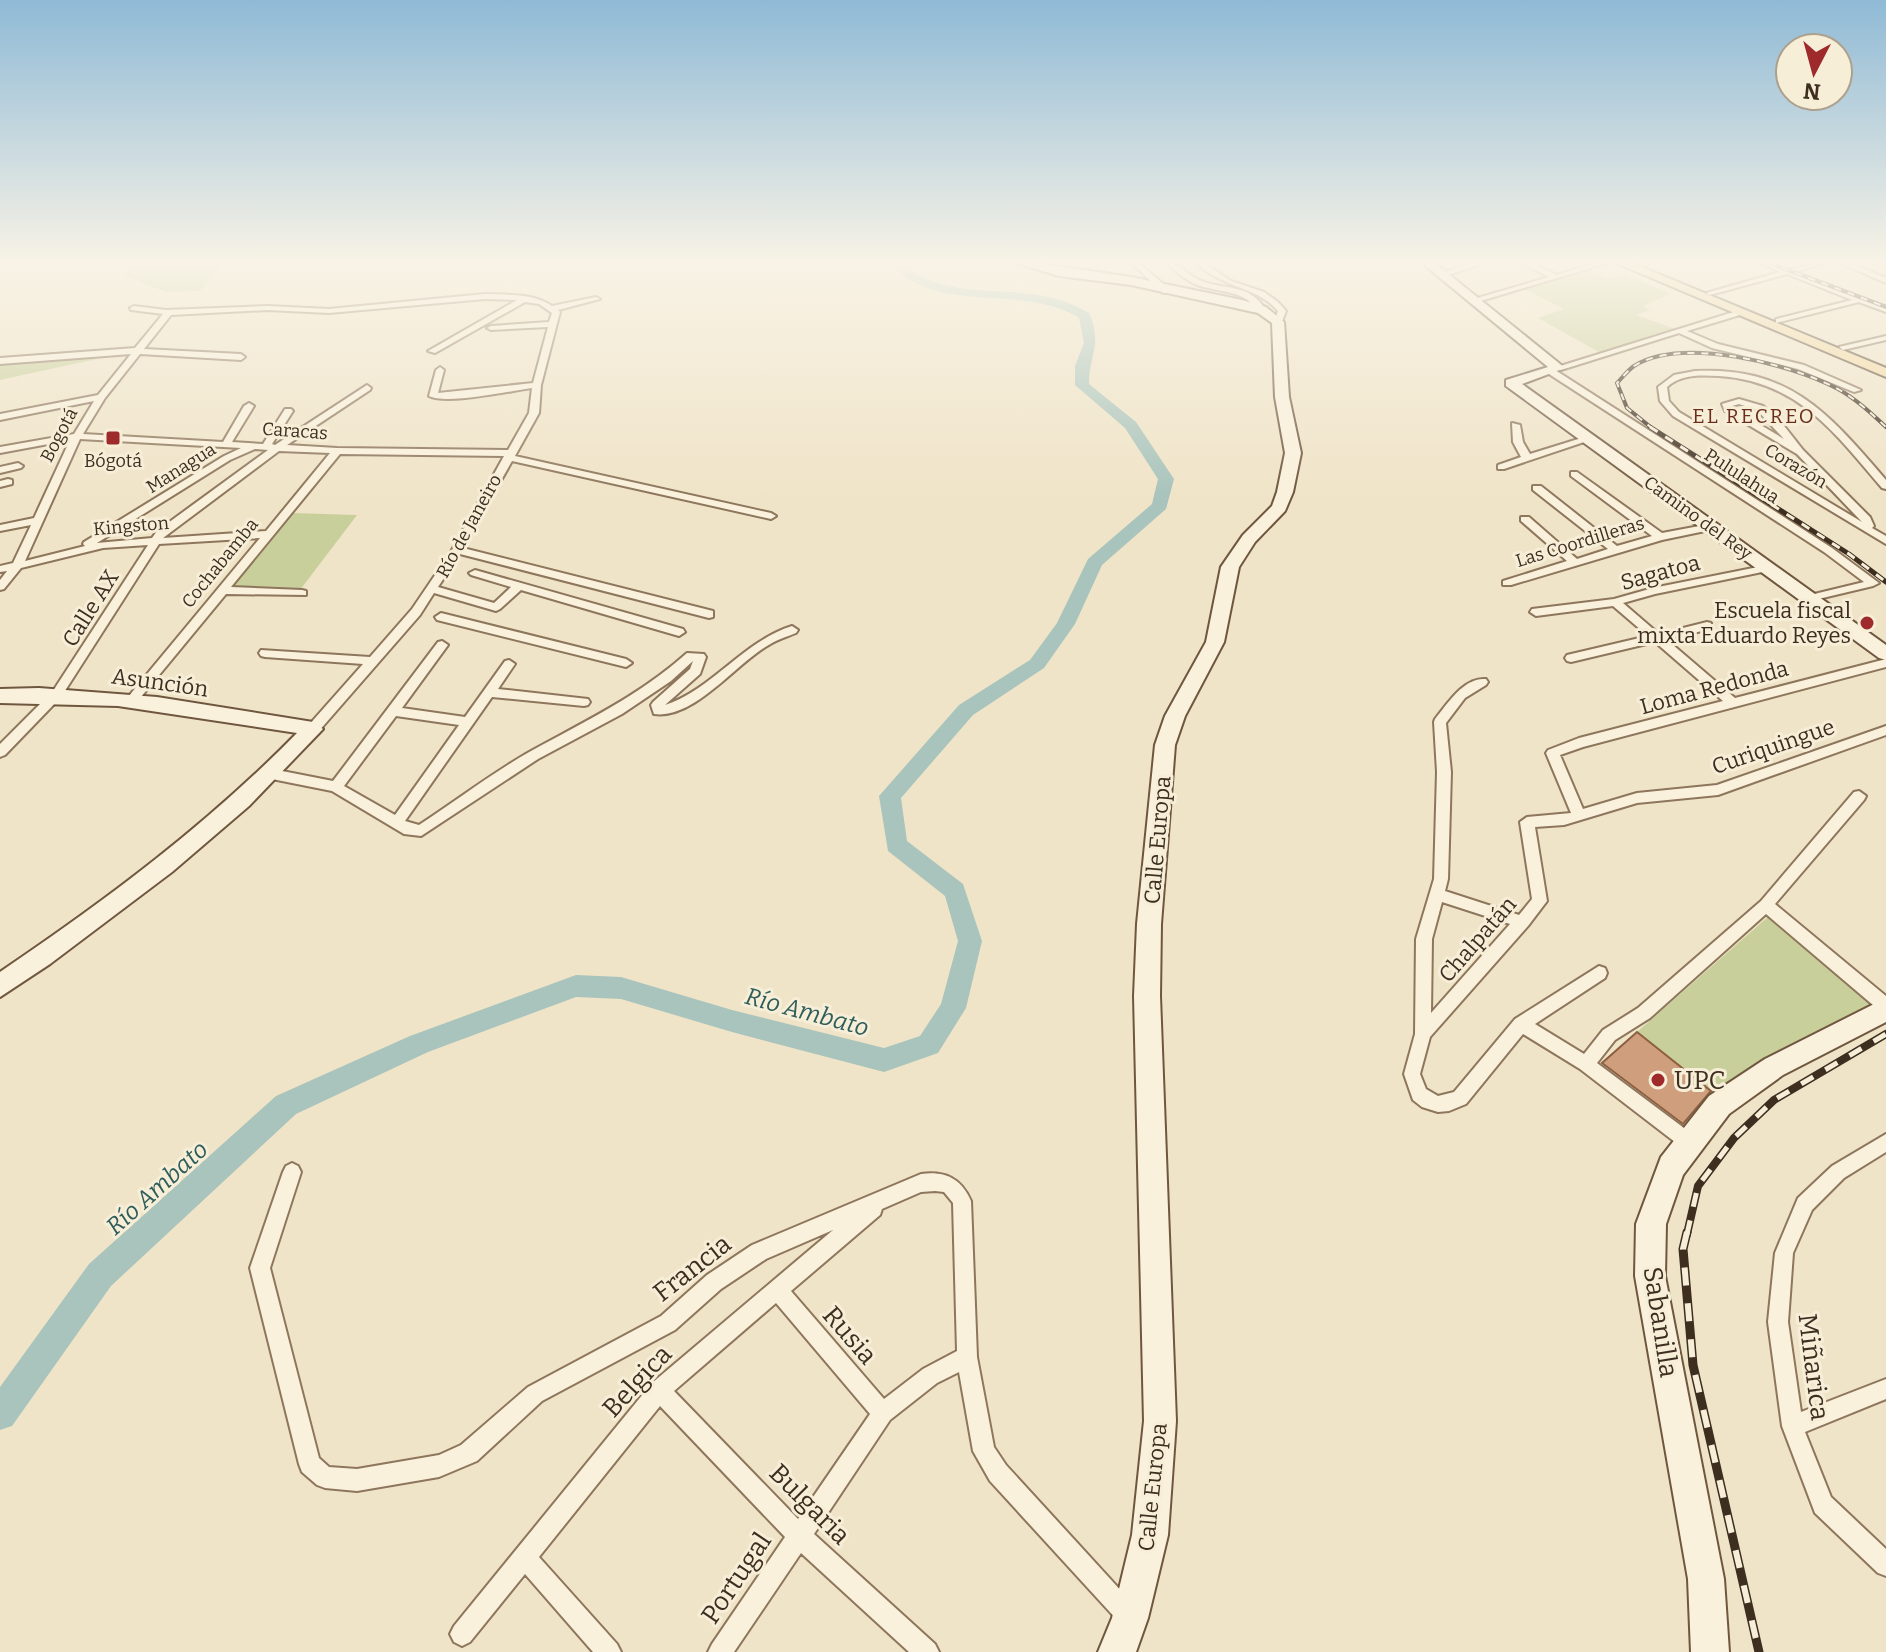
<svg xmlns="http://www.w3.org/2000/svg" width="1886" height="1652" font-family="Bitter,serif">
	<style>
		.green { fill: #c9cf9b }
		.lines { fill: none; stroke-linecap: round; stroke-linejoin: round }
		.river { fill: #a9c4bc; fill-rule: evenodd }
		.building { fill: #cf9f7d; stroke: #8d5f41; stroke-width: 2 }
		.street-casing { stroke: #8d765c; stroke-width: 4 }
		.secondary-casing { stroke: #6f573f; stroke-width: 4 }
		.primary-casing { stroke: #5b4430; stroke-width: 4 }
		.street { fill: #faf1dc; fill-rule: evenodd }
		.secondary { fill: #faf1dc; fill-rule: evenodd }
		.primary { fill: #f3d9a0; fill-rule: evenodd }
		.rail-far3-casing { stroke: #3d2e20; stroke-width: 4 }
		.rail-far2-casing { stroke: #3d2e20; stroke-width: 5 }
		.rail-far1-casing { stroke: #3d2e20; stroke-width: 8 }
		.rail-casing { stroke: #3d2e20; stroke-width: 9 }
		.rail-far3 { stroke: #f7eed8; stroke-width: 2; stroke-dasharray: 7; stroke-linecap: butt }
		.rail-far2 { stroke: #f7eed8; stroke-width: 3; stroke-dasharray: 9; stroke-linecap: butt }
		.rail-far1 { stroke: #f7eed8; stroke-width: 5; stroke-dasharray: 14; stroke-linecap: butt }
		.rail { stroke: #f7eed8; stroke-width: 6; stroke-dasharray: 18; stroke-linecap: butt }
		.poi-dot { fill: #9e2a2b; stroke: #f7eed8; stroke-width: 3 }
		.labels { text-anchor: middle; stroke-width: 6; stroke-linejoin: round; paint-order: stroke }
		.far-street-label { font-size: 18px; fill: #3d2e20; stroke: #f7eed8 }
		.far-poi-label { font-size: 18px; fill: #3d2e20; stroke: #f7eed8 }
		.far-neighbourhood-label { font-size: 20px; letter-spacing: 2px; fill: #6b2e1e; stroke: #f7eed8 }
		.street-label { font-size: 22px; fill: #3d2e20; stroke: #f7eed8 }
		.poi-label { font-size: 22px; fill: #3d2e20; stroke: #f7eed8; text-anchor: end }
		.water-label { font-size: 24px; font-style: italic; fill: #2f5d5a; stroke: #f7eed8 }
		.near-poi-label { font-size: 26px; fill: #3d2e20; stroke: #f7eed8; text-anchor: start }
		.near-street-label { font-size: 26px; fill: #3d2e20; stroke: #f7eed8 }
	</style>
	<rect width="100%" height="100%" fill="#f0e4c8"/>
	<path class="green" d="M 139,263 L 224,263 L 200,291 L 166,292 L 122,275 Z
		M 1584,268 L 1608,279 L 1625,274 L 1670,294 L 1643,306 L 1650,310 L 1636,315 L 1681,331 L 1604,355 L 1538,318 L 1564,309 L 1522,288 Z
		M 106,357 L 0,380 L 0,363 Z
		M 293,513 L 357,515 L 300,590 L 232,588 Z
		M 1769,916 L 1873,1004 L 1715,1094 L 1637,1032 Z"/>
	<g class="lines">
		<path class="river" d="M 889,263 L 902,263 C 958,310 1024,274 1089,313 C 1103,344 1089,354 1089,384 L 1136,422 L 1174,479 L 1166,509 L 1102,565 L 1075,624 L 1044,668 L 973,715 L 901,798 L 907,841 L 963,884 L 982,941 L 966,1008 L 938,1053 L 884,1072 L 732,1032 L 621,999 L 576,997 L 428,1052 L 296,1114 L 111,1286 L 12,1426 L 0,1430 L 0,1387 L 89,1264 L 276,1096 L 410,1036 L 576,975 L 621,977 L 732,1010 L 884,1048 L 920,1036 L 941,1004 L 958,941 L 945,896 L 888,851 L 879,796 L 959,705 L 1030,660 L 1057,623 L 1088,559 L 1152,504 L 1158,479 L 1125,428 L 1075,385 L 1075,366 L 1084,343 L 1079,318 C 1020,282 939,317 889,263 Z"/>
	</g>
	<path class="building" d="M 1637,1032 L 1711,1091 L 1683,1124 L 1602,1063 Z"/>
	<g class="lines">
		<defs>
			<path id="street" d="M 1132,263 L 1139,263 L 1169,289 L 1169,293 L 1163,293 Z
				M 1167,263 C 1180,263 1187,275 1199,280 C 1225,291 1248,282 1266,310 L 1259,312 C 1244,289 1221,293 1197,285 C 1186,280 1175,271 1167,263 Z
				M 1197,263 L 1204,263 L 1231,281 L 1264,292 L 1278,302 L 1286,311 L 1281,324 L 1274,322 L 1278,311 C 1257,286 1221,288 1197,263 Z
				M 1472,263 L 1483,263 L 1446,276 L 1439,274 Z
				M 1522,263 L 1531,263 L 1557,275 L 1596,263 L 1607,263 L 1474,303 L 1474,299 L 1549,277 Z
				M 1642,263 L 1650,263 L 1643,267 L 1639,265 Z
				M 1761,263 C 1770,263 1777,267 1786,269 C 1797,271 1812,263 1824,263 L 1795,272 L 1886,307 L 1886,312 L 1859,302 L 1776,323 L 1776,319 L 1852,300 L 1787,274 L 1710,295 L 1706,293 L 1780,272 Z
				M 1840,263 L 1850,263 L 1886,278 L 1886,283 Z
				M 485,294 C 509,295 533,293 552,306 L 596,297 L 600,299 L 558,310 L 560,312 L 541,385 L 539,413 L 515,456 L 771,513 L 776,516 L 771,519 L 512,461 L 463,548 L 713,611 L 713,617 L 709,618 L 460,554 L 438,587 L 494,603 L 511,587 L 471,575 L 469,573 L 475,570 L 683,629 L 685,632 L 679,636 L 521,590 L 500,609 L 496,611 L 434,593 L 420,615 L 318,732 L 308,732 L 307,729 L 308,726 L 363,664 L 265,657 L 261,656 L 259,653 L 261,650 L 370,657 L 412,609 L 452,550 L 504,456 L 340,454 L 231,587 L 302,590 L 306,591 L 306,595 L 226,594 L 136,703 L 128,703 L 126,700 L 128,697 L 260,538 L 159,544 L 61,697 L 5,755 L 0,757 L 0,744 L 53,691 L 148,545 L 103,548 L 21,568 L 4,589 L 0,590 L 0,580 L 7,571 L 0,572 L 0,566 L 13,563 L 31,525 L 0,531 L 0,525 L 34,518 L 70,440 L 0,453 L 0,447 L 74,434 L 94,401 L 0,420 L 0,414 L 98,395 L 131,354 L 0,364 L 0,358 L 135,348 L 163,314 L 131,310 L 130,308 L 134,306 L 166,310 L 268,306 L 329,309 ZM 485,299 L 517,300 L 428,351 L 435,353 L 525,302 L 539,304 L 552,313 L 549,322 L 491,326 L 487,328 L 491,330 L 548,327 L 533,383 L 438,393 L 444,370 L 440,367 L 436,370 L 429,396 C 447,405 509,391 532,388 L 529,413 L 508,450 L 337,448 L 287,445 L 370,390 L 371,388 L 367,385 L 275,445 L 272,444 L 293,411 L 291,409 L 285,409 L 263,444 L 232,442 L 254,406 L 249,403 L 244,406 L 223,442 L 83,434 L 105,398 L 140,354 L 241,360 L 245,357 L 241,354 L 144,349 L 171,315 L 268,310 L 329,313 ZM 80,439 L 241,448 L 224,456 L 84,542 L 83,544 L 85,546 L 25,561 ZM 255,449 L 268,450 L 157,531 L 152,538 L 97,543 L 230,460 ZM 279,451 L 330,453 L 266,531 L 163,538 Z
				M 1740,310 L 1744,312 L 1743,314 L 1687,331 L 1718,344 L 1804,365 L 1861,390 L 1854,392 L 1798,369 L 1712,348 L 1679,333 L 1561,370 L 1554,368 Z
				M 1886,336 L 1886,340 L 1843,350 L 1839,347 Z
				M 1549,370 L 1555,370 L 1832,548 L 1879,583 L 1873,586 L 1810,601 L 1806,600 L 1806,596 L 1864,582 L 1824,552 L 1549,374 Z
				M 1695,371 C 1790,366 1829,414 1886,480 L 1886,489 L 1882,488 C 1835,433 1798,381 1719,376 C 1700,375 1681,374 1667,387 L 1669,401 L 1679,412 L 1862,522 L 1797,454 L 1725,411 L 1722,404 L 1739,399 L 1763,406 L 1781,422 L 1803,450 L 1870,517 L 1874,526 L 1872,528 L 1886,536 L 1886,544 L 1673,416 L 1660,401 L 1658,387 L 1674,375 ZM 1739,404 L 1757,410 L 1784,439 L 1732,408 L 1732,406 Z
				M 1512,423 L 1520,425 L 1523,442 L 1530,454 L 1588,436 L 1593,439 L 1504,469 L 1498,469 L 1498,465 L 1521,457 L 1513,442 Z
				M 18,463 L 23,466 L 21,468 L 0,473 L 0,467 Z
				M 1571,472 L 1577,472 L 1662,533 L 1710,524 L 1715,527 L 1710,530 L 1662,540 L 1511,585 L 1503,585 L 1503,581 L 1567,561 L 1521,521 L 1521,517 L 1529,517 L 1577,559 L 1608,549 L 1533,490 L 1533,486 L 1541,486 L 1617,546 L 1652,536 L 1571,476 Z
				M 8,479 L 12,480 L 12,484 L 0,487 L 0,481 Z
				M 1768,565 L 1773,568 L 1772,570 L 1655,594 L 1623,603 L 1659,634 L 1707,622 L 1711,623 L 1711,629 L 1666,639 L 1735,698 L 1886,659 L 1886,667 L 1583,747 L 1560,755 L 1583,809 L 1637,793 L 1717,785 L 1886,726 L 1886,735 L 1718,795 L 1637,803 L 1564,825 L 1535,827 L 1547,901 L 1528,926 L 1430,1037 L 1420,1074 L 1426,1089 L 1438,1096 L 1454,1092 L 1515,1019 L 1599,966 L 1605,968 L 1607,973 L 1605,978 L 1535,1024 L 1584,1054 L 1603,1030 L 1638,1008 L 1761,901 L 1854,792 L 1859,791 L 1866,796 L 1864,800 L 1775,904 L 1886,996 L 1886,1013 L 1880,1011 L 1766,914 L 1650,1018 L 1615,1040 L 1597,1063 L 1696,1137 L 1699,1143 L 1696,1149 L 1690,1151 L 1684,1149 L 1580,1069 L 1523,1034 L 1466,1104 L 1449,1111 L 1438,1112 L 1422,1107 L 1413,1100 L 1404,1074 L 1415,1034 L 1416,939 L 1434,879 L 1437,772 L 1434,722 L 1435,719 C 1448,703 1464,677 1486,679 L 1488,682 L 1486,685 L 1465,698 L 1446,723 L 1451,772 L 1448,879 L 1445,891 L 1519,915 L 1532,899 L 1520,822 L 1527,817 L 1571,813 L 1546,753 L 1548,750 L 1579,738 L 1723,701 L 1655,642 L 1571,662 L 1567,661 L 1565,658 L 1567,655 L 1648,636 L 1613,606 L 1536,616 L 1530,612 L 1532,609 L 1614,599 L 1653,588 ZM 1442,902 L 1510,924 L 1431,1013 L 1432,939 Z
				M 441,613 L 626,659 L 632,663 L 626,667 L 437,620 L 435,617 Z
				M 792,626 L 798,630 L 796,633 C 786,637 776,640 767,646 C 735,665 693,720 654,714 L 651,705 L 653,702 L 690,669 L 693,661 L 671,681 L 622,714 L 538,759 L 421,836 L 404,834 L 332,791 L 272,779 L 265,774 L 272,769 L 333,781 L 438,642 L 442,641 L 448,645 L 402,708 L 465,717 L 505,661 L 509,660 L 515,664 L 498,689 L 588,699 L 590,702 L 588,705 L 584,706 L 492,697 L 405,821 L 419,825 C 456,801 492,773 531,751 C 587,720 639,696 687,653 L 704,654 L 706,657 L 700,674 L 665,705 C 713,689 742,642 792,626 ZM 396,716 L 459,725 L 395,815 L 344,786 Z
				M 1886,1134 L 1886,1152 L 1844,1178 L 1812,1210 L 1793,1253 L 1788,1322 L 1801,1412 L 1886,1379 L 1886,1399 L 1805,1432 L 1831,1497 L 1886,1549 L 1886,1576 L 1878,1573 L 1815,1513 L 1782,1426 L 1768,1322 L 1775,1253 L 1798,1198 L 1832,1166 Z
				M 292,1163 L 298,1166 L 301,1172 L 270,1268 L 319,1458 L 329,1467 L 357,1469 L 439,1455 L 461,1445 L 528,1387 L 661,1316 L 707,1275 L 752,1245 L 921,1174 C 945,1171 961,1178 971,1201 L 977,1357 L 994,1447 L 1006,1465 L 1135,1606 L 1139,1614 L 1135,1622 L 1127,1626 L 1119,1622 L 990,1481 L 973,1451 L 959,1372 L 937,1383 L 890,1420 L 814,1534 L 935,1644 L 939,1652 L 909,1652 L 801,1553 L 734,1652 L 708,1652 L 712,1644 L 785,1537 L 660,1406 L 539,1557 L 617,1644 L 621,1652 L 593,1652 L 525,1574 L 470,1642 L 462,1646 L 454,1642 L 450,1634 L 454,1626 L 652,1383 L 833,1230 L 766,1259 L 721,1289 L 675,1330 L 542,1401 L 477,1461 L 439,1477 L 357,1491 L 325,1488 L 317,1485 L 302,1472 L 299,1464 L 250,1268 L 283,1172 L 286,1166 ZM 935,1191 L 944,1192 L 953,1203 L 957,1351 L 923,1369 L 884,1399 L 791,1291 L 880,1215 L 882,1209 L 921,1192 ZM 776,1303 L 870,1414 L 798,1519 L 674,1391 Z"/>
			<path id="secondary" d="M 1017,263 L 1036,263 L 1131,277 L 1242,300 L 1266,307 L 1284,322 L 1289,397 L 1301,453 L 1293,492 L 1285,511 L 1255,542 L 1239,567 L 1224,642 L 1185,716 L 1175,745 L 1161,924 L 1160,996 L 1176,1421 L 1168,1535 L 1148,1618 L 1136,1652 L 1098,1652 L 1112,1618 L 1132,1535 L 1144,1421 L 1134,996 L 1137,924 L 1155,745 L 1165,716 L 1206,642 L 1221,567 L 1243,535 L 1272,506 L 1277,492 L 1285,453 L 1275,397 L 1272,323 L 1258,313 L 1131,285 L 1059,276 Z
				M 1422,263 L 1435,263 L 1565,368 L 1522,384 L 1886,645 L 1886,660 L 1879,658 L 1506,386 L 1506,380 L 1548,367 Z
				M 39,688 L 157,697 L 313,722 L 323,729 L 249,806 L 172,872 L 50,964 L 0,997 L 0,972 C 105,901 207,825 297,733 L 118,706 L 0,703 L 0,689 Z
				M 1886,998 L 1886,1022 L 1783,1075 L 1729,1114 L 1683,1175 L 1666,1224 L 1665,1276 L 1724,1579 L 1729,1652 L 1691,1652 L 1688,1579 L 1635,1276 L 1636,1224 L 1661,1157 L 1709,1096 L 1765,1059 Z"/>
			<path id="primary" d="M 1616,263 L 1632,263 L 1886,368 L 1886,377 Z"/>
		</defs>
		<use href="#street" class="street-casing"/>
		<use href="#secondary" class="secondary-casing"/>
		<use href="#primary" class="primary-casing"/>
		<use href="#street" class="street"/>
		<use href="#secondary" class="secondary"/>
		<use href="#primary" class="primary"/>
		<defs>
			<path id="rail-far3" d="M 1769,263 L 1886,307
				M 1653,429 L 1627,408 L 1617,383 C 1622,378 1628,370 1634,366 C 1682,336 1791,364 1838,389 C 1856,399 1871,413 1886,427"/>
			<path id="rail-far2" d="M 1650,427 L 1849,554 L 1886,582"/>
			<path id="rail-far1" d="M 1687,1234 L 1698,1186 L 1734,1138 L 1774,1100 L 1886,1034"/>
			<path id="rail" d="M 1687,1232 L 1683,1249 L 1693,1365 L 1759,1652"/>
		</defs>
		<use href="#rail-far3" class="rail-far3-casing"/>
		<use href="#rail-far2" class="rail-far2-casing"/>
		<use href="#rail-far1" class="rail-far1-casing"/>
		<use href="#rail" class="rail-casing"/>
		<use href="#rail-far3" class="rail-far3"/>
		<use href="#rail-far2" class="rail-far2"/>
		<use href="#rail-far1" class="rail-far1"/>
		<use href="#rail" class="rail"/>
	</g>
	<linearGradient id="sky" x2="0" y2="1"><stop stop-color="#8fbad6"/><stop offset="0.53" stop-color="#f8f3e6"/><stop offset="1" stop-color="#f8f3e6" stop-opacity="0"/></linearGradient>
	<rect width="1886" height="494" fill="url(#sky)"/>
	<g class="poi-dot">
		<rect x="105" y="430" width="16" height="16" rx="4"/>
		<circle cx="1867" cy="623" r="8"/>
		<circle cx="1658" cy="1080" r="8"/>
	</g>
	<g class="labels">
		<g class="far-street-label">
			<text transform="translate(295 431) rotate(4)" y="6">Caracas</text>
			<text transform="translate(59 435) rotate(-62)" y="6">Bogotá</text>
			<text transform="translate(1796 466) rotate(31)" y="6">Corazón</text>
			<text transform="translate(181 468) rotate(-32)" y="6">Managua</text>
			<text transform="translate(1742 476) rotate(33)" y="6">Pululahua</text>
			<text transform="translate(1698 518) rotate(36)" y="6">Camino del Rey</text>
			<text transform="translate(131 526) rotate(-5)" y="6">Kingston</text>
			<text transform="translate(469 526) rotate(-61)" y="6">Río de Janeiro</text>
			<text transform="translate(1580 542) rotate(-17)" y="6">Las Coordilleras</text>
			<text transform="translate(220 563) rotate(-51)" y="6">Cochabamba</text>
		</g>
		<g class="far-poi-label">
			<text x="113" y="467">Bógotá</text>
		</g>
		<g class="far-neighbourhood-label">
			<text x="1754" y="423">EL RECREO</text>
		</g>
		<g class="street-label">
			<text transform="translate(1660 572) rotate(-15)" y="8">Sagatoa</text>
			<text transform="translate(90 608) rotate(-58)" y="8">Calle AX</text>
			<text transform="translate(160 682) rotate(8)" y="8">Asunción</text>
			<text transform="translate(1714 687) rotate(-15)" y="8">Loma Redonda</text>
			<text transform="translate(1773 746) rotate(-19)" y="8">Curiquingue</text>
			<text transform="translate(1157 840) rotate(-85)" y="8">Calle Europa</text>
			<text transform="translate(1477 939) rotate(-49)" y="8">Chalpatán</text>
			<text transform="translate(1152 1487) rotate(-84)" y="8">Calle Europa</text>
		</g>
		<g class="poi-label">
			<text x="1851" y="618">Escuela fiscal<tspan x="1851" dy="25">mixta Eduardo Reyes</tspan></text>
		</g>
		<g class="water-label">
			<text transform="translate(807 1012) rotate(15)" y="8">Río Ambato</text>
			<text transform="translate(157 1188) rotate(-42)" y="8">Río Ambato</text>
		</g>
		<g class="near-poi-label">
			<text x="1674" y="1089">UPC</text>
		</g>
		<g class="near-street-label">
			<text transform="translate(692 1268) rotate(-38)" y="9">Francia</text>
			<text transform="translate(1661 1322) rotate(81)" y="9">Sabanilla</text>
			<text transform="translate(850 1335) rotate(49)" y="9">Rusia</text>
			<text transform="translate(1814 1367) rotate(83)" y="9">Miñarica</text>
			<text transform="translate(637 1381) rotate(-47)" y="9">Belgica</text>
			<text transform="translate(810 1504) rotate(45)" y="9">Bulgaria</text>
			<text transform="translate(736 1578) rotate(-56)" y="9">Portugal</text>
		</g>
	</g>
	<g transform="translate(1814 72) rotate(186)"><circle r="38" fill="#f7eed8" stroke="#ada18e" stroke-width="2"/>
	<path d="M0-6L14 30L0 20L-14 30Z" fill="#9e2a2b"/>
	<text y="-12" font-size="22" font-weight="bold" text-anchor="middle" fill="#3d2e20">N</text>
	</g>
</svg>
